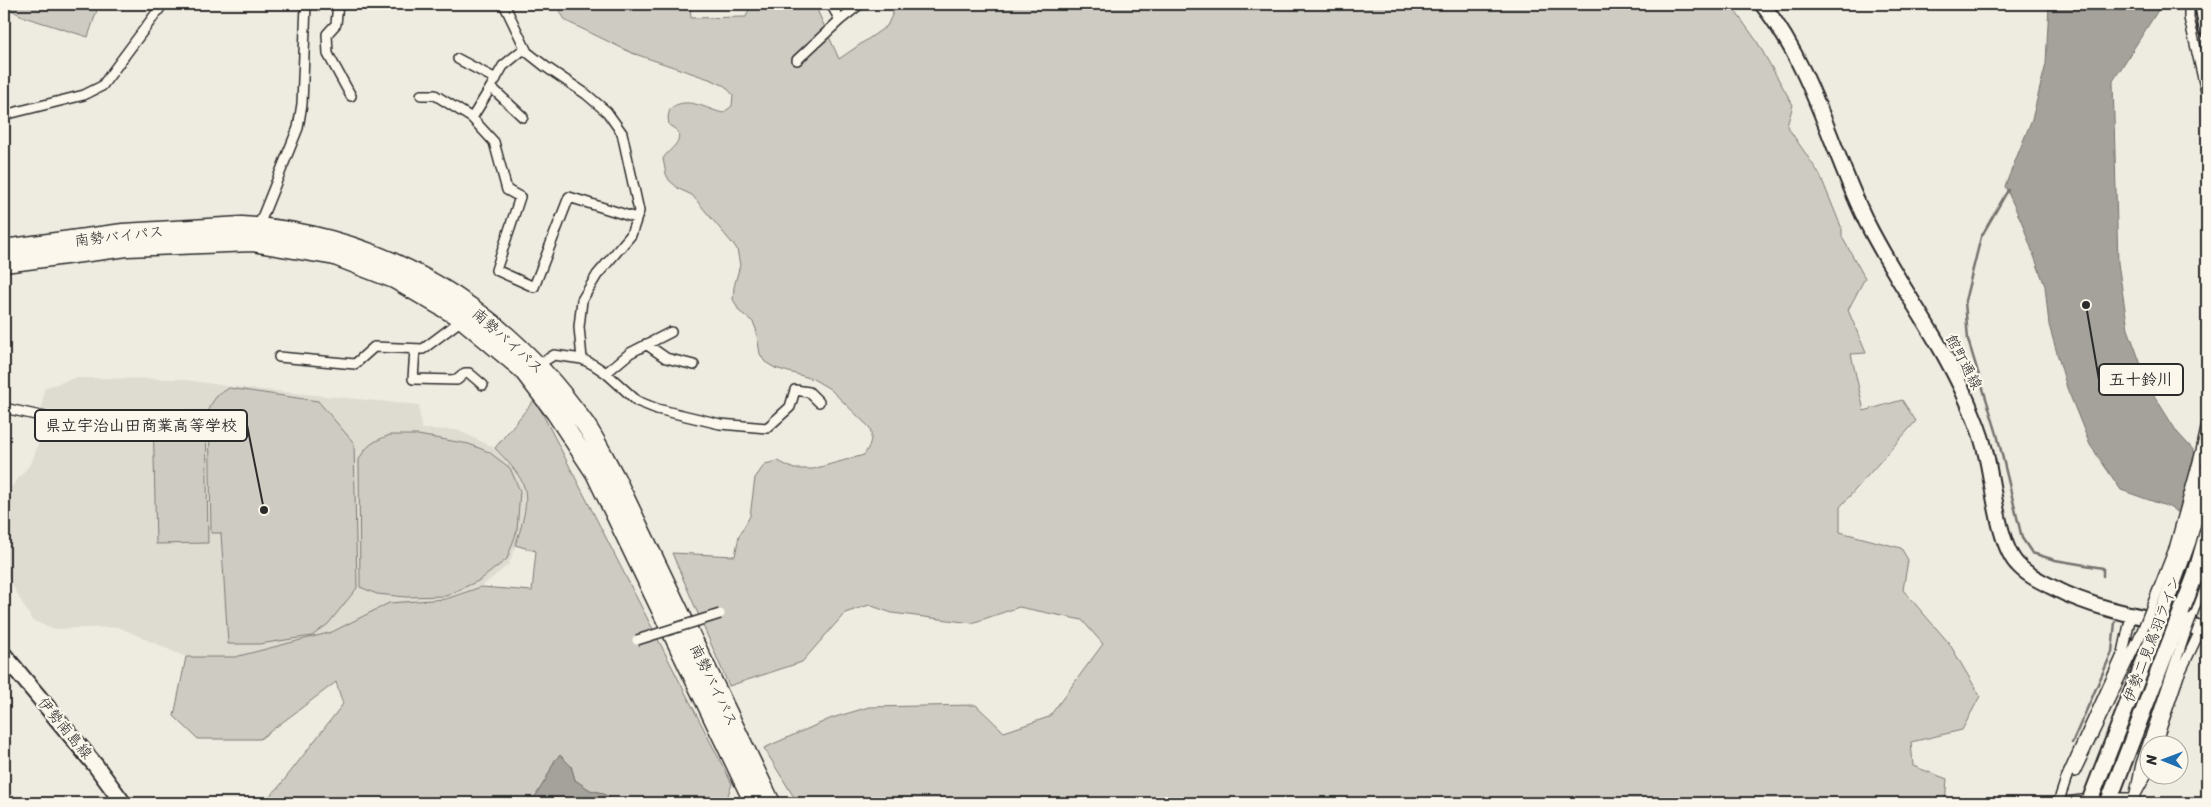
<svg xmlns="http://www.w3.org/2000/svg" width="2211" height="807" font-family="Sriracha,'Klee One',sans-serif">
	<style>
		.built { fill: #dedbd1 }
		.green { fill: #cecbc2; stroke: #7c7b76 }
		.water { fill: #a4a29a; stroke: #74726e }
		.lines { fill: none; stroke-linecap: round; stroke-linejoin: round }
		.stream { stroke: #74726e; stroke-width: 2.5 }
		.street-casing { stroke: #2b2b2b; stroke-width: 12 }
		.secondary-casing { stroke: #2b2b2b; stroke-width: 18 }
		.primary-casing { stroke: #2b2b2b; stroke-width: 19 }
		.highway-casing { stroke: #2b2b2b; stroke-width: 21 }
		.street { stroke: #fbf7ec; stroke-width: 9 }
		.secondary { stroke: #fbf7ec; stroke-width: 14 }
		.primary { stroke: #fbf7ec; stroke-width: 15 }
		.highway { stroke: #fbf7ec; stroke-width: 18 }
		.street-bridge-casing { stroke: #2b2b2b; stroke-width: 12; stroke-linecap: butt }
		.primary-bridge-casing { stroke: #2b2b2b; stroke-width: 19; stroke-linecap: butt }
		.street-bridge { stroke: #fbf7ec; stroke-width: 9 }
		.primary-bridge { stroke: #fbf7ec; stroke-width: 15 }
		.labels { text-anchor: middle; stroke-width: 4.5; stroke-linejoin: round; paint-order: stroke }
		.street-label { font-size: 15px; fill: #2b2b2b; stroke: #fbf7ec }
		.leader { fill: none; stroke: #2b2b2b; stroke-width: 2 }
		.callout-dot { fill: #2b2b2b; stroke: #fbf7ec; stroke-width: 2 }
		.callout { fill: #fbf7ec; stroke: #2b2b2b; stroke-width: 2 }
		.callout-label { font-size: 16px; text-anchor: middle; font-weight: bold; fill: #2b2b2b }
	</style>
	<rect width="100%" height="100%" fill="#eeebe0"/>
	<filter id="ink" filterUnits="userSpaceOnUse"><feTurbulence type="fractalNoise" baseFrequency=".02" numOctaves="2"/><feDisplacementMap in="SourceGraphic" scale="10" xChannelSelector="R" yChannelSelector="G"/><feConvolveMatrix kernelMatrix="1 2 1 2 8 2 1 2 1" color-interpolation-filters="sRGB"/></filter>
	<g filter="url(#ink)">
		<path class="built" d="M 75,378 L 179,379 L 233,387 L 419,405 L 421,429 L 457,430 L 495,448 L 514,469 L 525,490 L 523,525 L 509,564 L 481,587 L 446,599 L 389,603 L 344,629 L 235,657 L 186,657 L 118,627 L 52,629 L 32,620 L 4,571 L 4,496 L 32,462 L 39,441 L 44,388 Z"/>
		<path class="green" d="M 4,4 L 99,4 L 88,37 L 24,17 L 4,6 Z
			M 555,4 L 690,4 L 691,18 L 746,17 L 751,4 L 819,4 L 818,12 L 839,59 L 887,26 L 897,4 L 1730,4 L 1756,40 L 1793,105 L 1787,126 L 1820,175 L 1842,229 L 1842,237 L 1865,278 L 1848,310 L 1866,353 L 1851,354 L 1864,411 L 1902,400 L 1916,421 L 1840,507 L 1840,532 L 1901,548 L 1908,560 L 1903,590 L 1949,643 L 1980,696 L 1962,730 L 1911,742 L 1913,766 L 1947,779 L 1945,803 L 801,803 L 795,799 L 764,748 L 832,718 L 869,707 L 976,705 L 1004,732 L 1049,717 L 1103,644 L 1082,620 L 1019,607 L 972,623 L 892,613 L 869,605 L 845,613 L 802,662 L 729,686 L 672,553 L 735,556 L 739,536 L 750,516 L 755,478 L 765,464 L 778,461 L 794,469 L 813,469 L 864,455 C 870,446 873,438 870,428 L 830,389 L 813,379 L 775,368 L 765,362 L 760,354 L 756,329 L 753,322 L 739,311 L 733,299 L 734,287 L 740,265 L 737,249 L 692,195 L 679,189 L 669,180 L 666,174 L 663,159 C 668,149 682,145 678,131 L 669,125 L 668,117 L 670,109 C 686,95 706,109 723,113 L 732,106 L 733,95 L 725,86 L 712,80 L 632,53 L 566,21 Z
			M 229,388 L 318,401 L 354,443 L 357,588 L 328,624 L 312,636 L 259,644 L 228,644 L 221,533 L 211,533 L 209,407 L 217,396 Z
			M 535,399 L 732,784 L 726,801 L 717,803 L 618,803 L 602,793 L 590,790 L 575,780 L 571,766 L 555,760 L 546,779 L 535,797 L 511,803 L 262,803 L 278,788 L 343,704 L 336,682 L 260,739 L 198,739 L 174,716 L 186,657 L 235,657 L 332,632 L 389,603 L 446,599 L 481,587 L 532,591 L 536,551 L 515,545 C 521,530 528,506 525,490 C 521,474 506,460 495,448 Z
			M 206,411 L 208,543 L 156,544 L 153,412 Z
			M 390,435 L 418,435 L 469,444 L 489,452 L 510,468 L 520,491 L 517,531 L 507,559 L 480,580 L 446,596 L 406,597 L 377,594 L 360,587 L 359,460 C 366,445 374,441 390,435 Z"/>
		<path class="water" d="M 2049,4 L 2162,4 L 2113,81 L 2118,263 L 2128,329 L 2150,389 L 2177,432 L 2207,465 L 2207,529 L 2169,507 L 2121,490 L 2090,445 L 2067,388 L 2049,325 L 2045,286 L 2022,223 L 2005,186 L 2032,119 L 2046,64 Z
			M 560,755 L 571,766 L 575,780 L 590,790 L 602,793 L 618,803 L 512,803 L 535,797 L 546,779 L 555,760 Z"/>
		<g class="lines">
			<path class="stream" d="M 2008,190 L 1981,237 L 1965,301 L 1968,340 L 1997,434 L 2022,538 L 2032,553 L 2055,560 L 2103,568 L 2103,576
				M 2072,743 L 2112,652 L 2115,622"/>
			<defs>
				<path id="street" d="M 338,4 L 336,24 L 327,34 L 328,54 L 351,96
					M 504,4 L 527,52 L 546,67 L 586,94 L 607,112 L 622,133 L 639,211 L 631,235 L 597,275 L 582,300 L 579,327 L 582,359
					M 2189,4 L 2189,18 L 2207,96
					M 840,20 L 860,4
					M 458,59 L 496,79
					M 797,60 L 840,20 L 831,4
					M 491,87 L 503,66 L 525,48
					M 421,95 L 435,95 L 472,118 L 494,142 L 507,190 L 520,197 L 496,270 L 534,287 L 569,197 L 636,218
					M 4,115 L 84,95 L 102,86 L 163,4
					M 472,118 L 491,87 L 523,117
					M 257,230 L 298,128 L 302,104 L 306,4
					M 646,344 L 666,358 L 694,365
					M 415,349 L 413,379 L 457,380 L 465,373 L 469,373 L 483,385
					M 279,357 L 355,364 L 374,347 L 423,349 L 463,319
					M 538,365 L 554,355 L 582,359 L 594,365 L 606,373 L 637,401 L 657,409 L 720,424 L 767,428 L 790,407 L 795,390 L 809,392 L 819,402
					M 606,373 L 630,353 L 671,332
					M 4,408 L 45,417
					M 2201,451 L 2207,424
					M 2191,618 L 2207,571
					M 2156,744 L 2179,675 L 2201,629
					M 2075,772 L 2140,636
					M 2116,798 L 2134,798 L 2148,772
					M 2058,803 L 2067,776 L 2123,653 L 2131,615
					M 2058,803 L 2082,800
					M 2133,803 L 2141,764 L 2185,634"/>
				<path id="secondary" d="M 1762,4 C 1812,66 1832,152 1867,223 C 1900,289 1947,347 1973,415 C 1979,429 1984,444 1987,459 C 1993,485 1999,547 2018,565 C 2027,575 2040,581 2052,587 C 2101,613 2154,618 2207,630"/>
				<path id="primary" d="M 2203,5 L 2207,29
					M 4,655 L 96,766 L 123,803
					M 2089,803 L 2157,628
					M 2108,803 L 2174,631"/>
				<path id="highway" d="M 4,249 L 123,233 L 242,226 C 384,234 504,309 585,424 C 596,440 605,459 615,477 L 771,803
					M 4,263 L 127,247 L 252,242 L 335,256 L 394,279 L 461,318 L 522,369 L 555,412 L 595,473 L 754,803"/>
			</defs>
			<use href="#street" class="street-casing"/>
			<use href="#secondary" class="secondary-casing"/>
			<use href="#primary" class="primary-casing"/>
			<use href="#highway" class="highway-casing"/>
			<use href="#street" class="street"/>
			<use href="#secondary" class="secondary"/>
			<use href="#primary" class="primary"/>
			<use href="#highway" class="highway"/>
			<defs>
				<path id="street-bridge" d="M 2185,634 L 2191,618
					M 2140,636 L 2174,549 L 2201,451
					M 637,640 L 720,614"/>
				<path id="primary-bridge" d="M 2157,628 L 2188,541 L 2207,472
					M 2174,631 L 2195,576 L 2207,534"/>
			</defs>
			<use href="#street-bridge" class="street-bridge-casing"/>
			<use href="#primary-bridge" class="primary-bridge-casing"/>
			<use href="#street-bridge" class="street-bridge"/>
			<use href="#primary-bridge" class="primary-bridge"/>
		</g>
	</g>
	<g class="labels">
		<g class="street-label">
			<text transform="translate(119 236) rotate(-6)" y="5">南勢バイパス</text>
			<text transform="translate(508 341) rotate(42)" y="5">南勢バイパス</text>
			<text transform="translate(1964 362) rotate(62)" y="5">館町通線</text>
			<text transform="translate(2152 639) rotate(-69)" y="5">伊勢二見鳥羽ライン</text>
			<text transform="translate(714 685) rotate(64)" y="5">南勢バイパス</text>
			<text transform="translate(65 728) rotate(50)" y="5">伊勢南島線</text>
		</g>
	</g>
	<path class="leader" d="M2086 305L2099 380M264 510L247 425"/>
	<g class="callout-dot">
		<circle cx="2086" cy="305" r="5"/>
		<circle cx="264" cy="510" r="5"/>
	</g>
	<g class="callout">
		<rect x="2099" y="364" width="84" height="31" rx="5"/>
		<rect x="35" y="410" width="212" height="31" rx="5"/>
	</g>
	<g class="callout-label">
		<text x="2141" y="385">五十鈴川</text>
		<text x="141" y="431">県立宇治山田商業高等学校</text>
	</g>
	<rect width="2211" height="807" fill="none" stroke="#fbf7ec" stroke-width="20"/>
	<rect x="10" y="10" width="2191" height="787" fill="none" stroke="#2b2b2b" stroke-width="2" filter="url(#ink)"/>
	<g transform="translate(2164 760) rotate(271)"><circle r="24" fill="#fbf7ec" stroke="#a8a59f"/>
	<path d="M0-4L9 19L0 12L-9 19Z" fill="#1f6fb2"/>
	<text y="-8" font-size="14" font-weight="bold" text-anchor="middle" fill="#2b2b2b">N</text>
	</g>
</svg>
